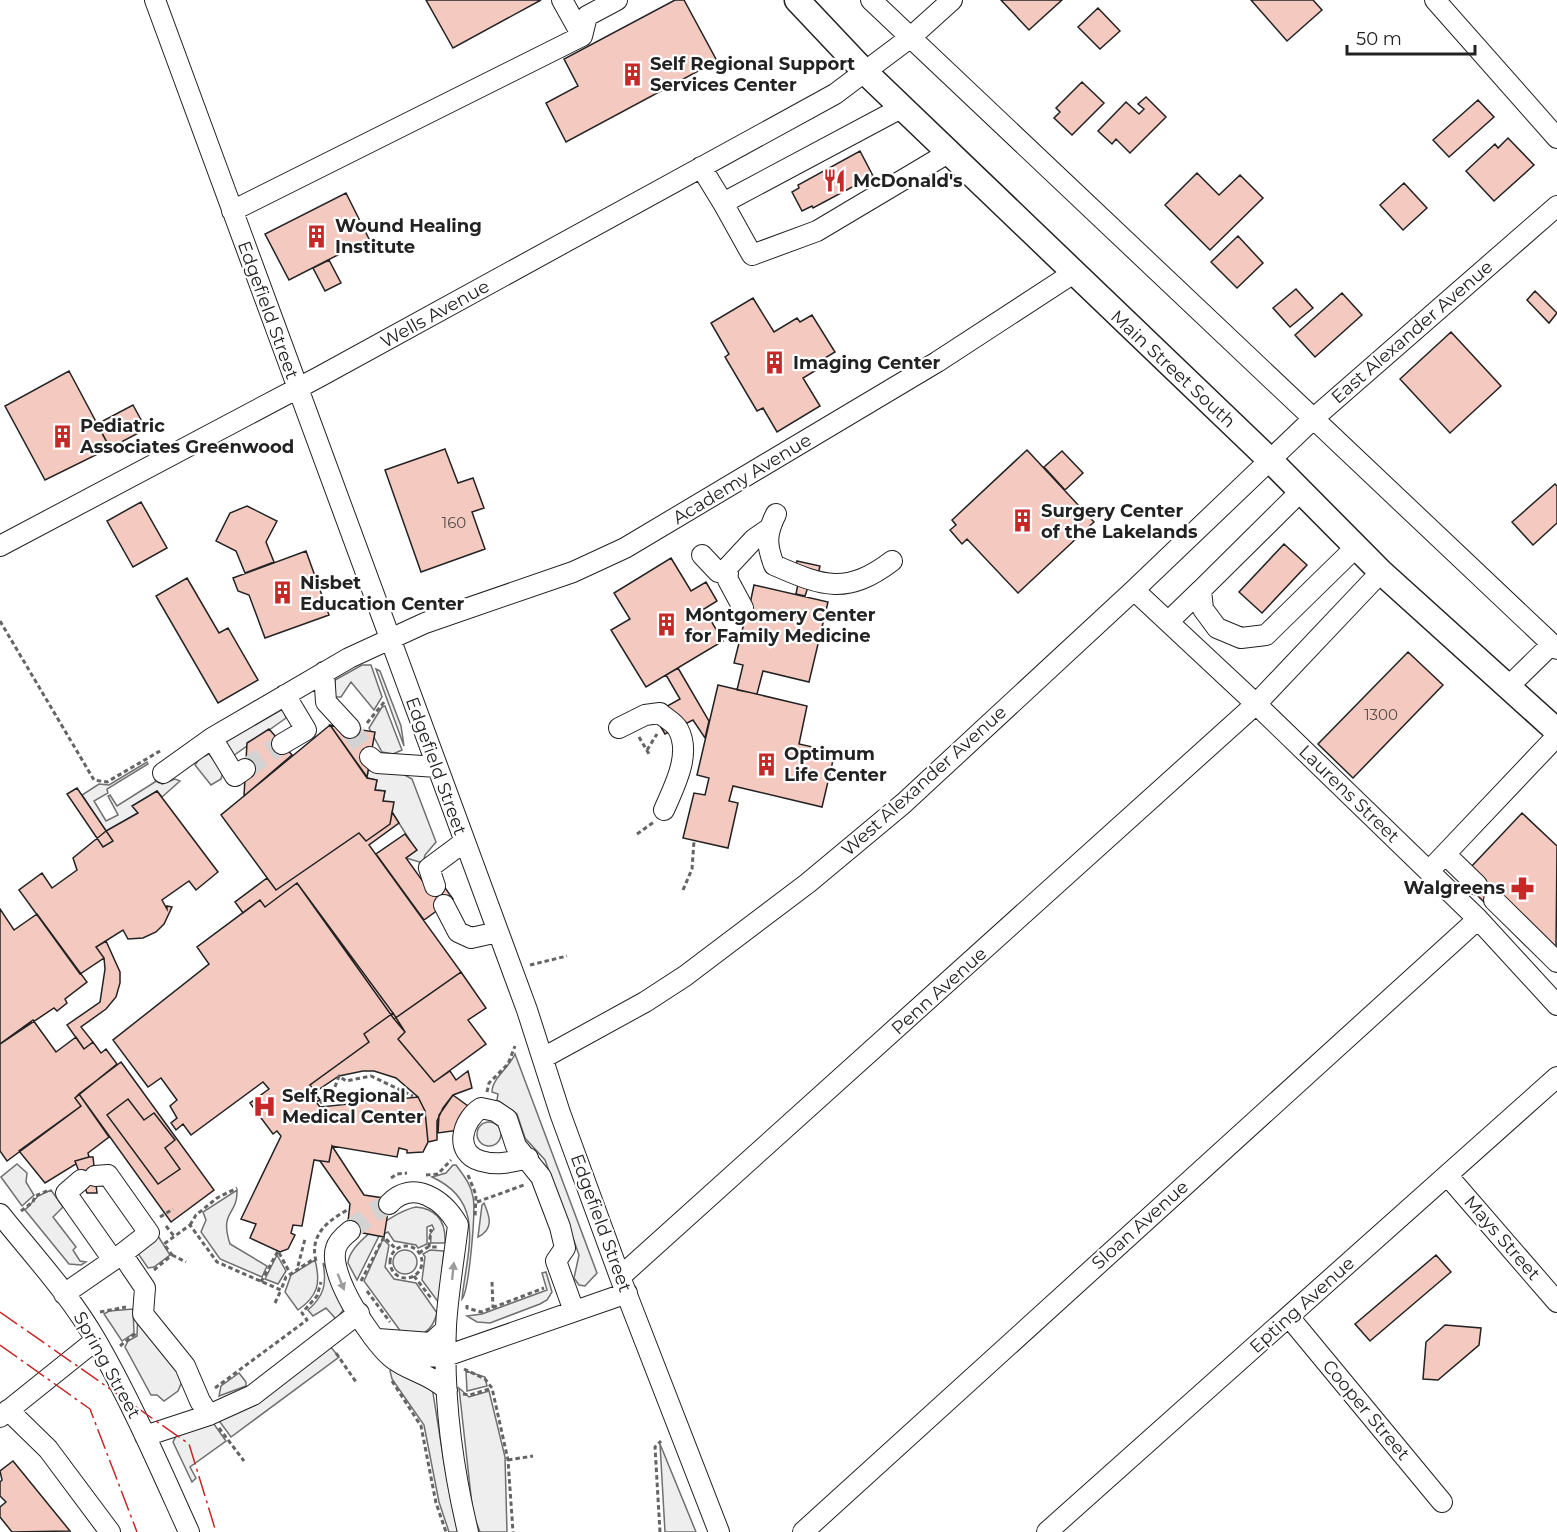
<svg xmlns="http://www.w3.org/2000/svg" width="1557" height="1532" font-family="Montserrat,sans-serif">
	<style>
		.green { fill: #eee; stroke: #6f6f6f; stroke-width: 1.5 }
		.building { fill: #f3c9c0; stroke: #222; stroke-width: 1.5 }
		.lines { fill: none; stroke-linecap: round; stroke-linejoin: round }
		.minor-tunnel { stroke: #d3d3d3; stroke-width: 20; stroke-dasharray: 20 10; stroke-linecap: butt }
		.minor-casing { stroke: #222; stroke-width: 22 }
		.major-casing { stroke: #222; stroke-width: 27 }
		.path { stroke: #646464; stroke-width: 3; stroke-dasharray: 4.5 3; stroke-linecap: butt }
		.minor { stroke: #fff; stroke-width: 20 }
		.major { stroke: #fff; stroke-width: 24 }
		.power { stroke: #c62828; stroke-width: 1.5; stroke-dasharray: 21 4.5 3 4.5; stroke-linecap: butt }
		.oneway { fill: #9c9c9c }
		.labels { text-anchor: middle; stroke-width: 4.5; stroke-linejoin: round; paint-order: stroke }
		.number-label { font-size: 15px; fill: #564c4a }
		.poi-label { font-size: 18px; font-weight: bold; fill: #222; stroke: #fff; text-anchor: start }
		.street-label { font-size: 18px; fill: #222; stroke: #fff }
	</style>
	<rect width="100%" height="100%" fill="#fff"/>
	<path class="green" d="M 362,665 L 371,665 L 382,697 L 374,710 L 351,682 L 341,697 L 335,697 L 335,680 Z
		M 376,669 L 380,671 L 401,726 L 404,746 Z
		M 385,706 L 402,750 L 393,754 L 382,752 L 369,728 L 382,707 Z
		M 281,710 L 284,710 L 286,718 L 233,756 L 224,743 Z
		M 209,754 L 223,772 L 221,779 L 211,785 L 195,765 L 200,758 Z
		M 147,762 L 148,764 L 107,789 L 108,793 L 94,801 L 106,821 L 118,815 L 108,796 L 110,795 L 117,806 L 158,780 L 162,784 L 175,779 L 180,781 L 162,797 L 157,791 L 133,806 L 138,813 L 106,831 L 82,795 L 99,784 L 109,785 Z
		M 368,770 L 403,774 L 412,779 L 436,842 L 425,855 L 423,863 L 406,858 L 416,850 L 392,812 L 393,803 L 383,801 L 385,791 L 375,790 L 377,780 L 367,778 Z
		M 515,1054 L 597,1273 L 585,1286 L 579,1285 L 574,1278 L 579,1255 L 545,1160 L 525,1138 L 517,1114 L 497,1100 L 498,1094 L 492,1092 C 492,1078 509,1068 515,1054 Z
		M477 1134a12 12 0 1 1 24 0a12 12 0 1 1-24 0Z
		M 17,1164 L 27,1173 L 26,1182 L 34,1195 L 22,1206 L 1,1177 Z
		M 453,1165 L 456,1165 C 463,1175 471,1184 473,1197 C 476,1211 469,1291 462,1299 C 467,1250 487,1202 432,1177 L 446,1173 Z
		M 51,1190 L 63,1207 L 53,1217 L 76,1247 L 73,1250 L 80,1261 L 86,1262 L 81,1265 L 69,1264 L 25,1210 L 38,1196 Z
		M 237,1190 C 238,1216 219,1210 230,1244 L 267,1266 L 262,1277 L 220,1259 L 201,1232 L 206,1220 L 203,1212 Z
		M 484,1203 C 490,1217 494,1229 478,1237 L 482,1205 Z
		M 416,1207 C 438,1209 446,1223 445,1243 L 431,1243 L 430,1234 L 434,1229 L 432,1225 L 427,1227 L 427,1244 L 418,1248 L 416,1245 L 394,1241 L 388,1232 L 379,1236 L 357,1280 L 348,1263 C 349,1243 397,1210 416,1207 Z
		M 158,1236 L 170,1255 L 154,1267 L 148,1268 L 137,1252 Z
		M 383,1239 L 389,1245 L 385,1267 L 394,1279 L 416,1283 L 437,1313 C 432,1332 422,1337 404,1336 L 364,1281 Z
		M 430,1250 L 444,1251 L 439,1303 L 422,1280 L 425,1257 L 423,1254 Z
		M393 1262a12 12 0 1 1 24 0a12 12 0 1 1-24 0Z
		M 277,1255 L 286,1271 L 278,1284 L 265,1279 Z
		M 315,1260 C 321,1283 318,1296 298,1310 L 285,1292 L 291,1275 Z
		M 323,1263 L 341,1289 L 346,1307 L 336,1319 L 326,1308 L 313,1316 L 308,1310 C 324,1296 327,1284 323,1263 Z
		M 546,1272 L 552,1292 L 547,1300 L 540,1304 L 490,1323 L 477,1322 L 467,1316 L 482,1314 L 547,1290 L 542,1273 Z
		M 133,1309 L 134,1333 L 122,1341 L 104,1314 L 109,1311 Z
		M 138,1310 L 183,1379 L 178,1391 L 164,1401 L 157,1395 L 151,1395 L 125,1347 L 128,1341 L 137,1336 Z
		M 330,1346 L 339,1357 L 231,1437 L 217,1418 Z
		M 393,1367 L 432,1387 L 445,1468 L 460,1532 L 449,1532 L 439,1502 L 424,1425 L 392,1379 L 390,1371 Z
		M 466,1371 L 485,1377 L 487,1386 L 467,1391 Z
		M 239,1373 L 246,1382 L 246,1386 L 219,1396 L 221,1386 Z
		M 459,1388 L 469,1397 L 489,1391 L 505,1457 L 507,1532 L 480,1532 L 473,1514 Z
		M 211,1420 L 226,1441 L 190,1467 L 196,1478 L 192,1482 L 173,1442 L 177,1434 Z
		M 660,1444 L 696,1532 L 665,1532 Z"/>
	<path class="building" d="M 426,0 L 541,0 L 453,48 Z
		M 675,0 L 684,0 L 717,61 L 566,142 L 546,103 L 578,86 L 564,59 Z
		M 1001,0 L 1062,0 L 1029,30 Z
		M 1251,0 L 1313,0 L 1322,10 L 1287,41 Z
		M 1098,8 L 1120,31 L 1100,49 L 1078,27 Z
		M 1082,82 L 1104,103 L 1072,135 L 1054,118 L 1060,112 L 1056,108 Z
		M 1146,97 L 1166,117 L 1130,153 L 1116,139 L 1112,144 L 1098,131 L 1126,102 L 1139,114 L 1144,109 L 1138,104 Z
		M 1478,100 L 1494,117 L 1449,157 L 1433,140 Z
		M 1508,138 L 1534,165 L 1494,201 L 1466,171 L 1495,144 L 1498,148 Z
		M 860,151 L 873,176 L 813,208 L 812,206 L 802,211 L 792,192 L 799,188 L 798,185 Z
		M 1197,173 L 1219,195 L 1240,175 L 1263,198 L 1210,250 L 1165,205 Z
		M 1404,183 L 1427,208 L 1403,230 L 1380,205 Z
		M 346,193 L 369,239 L 289,280 L 265,234 Z
		M 1238,236 L 1263,263 L 1237,288 L 1211,262 Z
		M 329,260 L 341,283 L 325,291 L 313,268 Z
		M 1296,289 L 1313,308 L 1290,327 L 1273,308 Z
		M 1535,291 L 1557,313 L 1549,323 L 1527,300 Z
		M 1342,293 L 1362,315 L 1315,357 L 1295,335 Z
		M 753,298 L 774,332 L 797,318 L 800,322 L 812,315 L 835,352 L 820,361 L 823,366 L 803,378 L 820,406 L 777,432 L 763,408 L 757,411 L 725,357 L 729,354 L 711,323 Z
		M 1451,332 L 1501,386 L 1450,433 L 1400,379 Z
		M 69,371 L 110,448 L 45,480 L 5,406 Z
		M 133,405 L 146,429 L 110,448 L 97,424 Z
		M 445,449 L 458,483 L 473,478 L 484,508 L 472,512 L 485,549 L 421,572 L 385,470 Z
		M 1027,450 L 1094,522 L 1018,593 L 967,539 L 962,544 L 950,530 L 956,525 L 952,520 Z
		M 1062,451 L 1083,473 L 1065,490 L 1044,467 Z
		M 1555,484 L 1557,486 L 1557,523 L 1533,545 L 1512,522 Z
		M 141,502 L 167,548 L 133,567 L 107,521 Z
		M 247,506 L 277,521 L 266,542 L 274,562 L 245,573 L 236,551 L 216,541 L 230,513 Z
		M 1284,544 L 1307,565 L 1262,613 L 1239,592 Z
		M 306,551 L 329,615 L 265,638 L 249,595 L 238,591 L 233,578 Z
		M 671,558 L 691,591 L 706,582 L 717,601 L 704,609 L 723,641 L 646,687 L 611,630 L 630,619 L 614,593 Z
		M 797,561 L 820,566 L 815,588 L 808,587 L 805,596 L 796,594 L 798,584 L 792,582 Z
		M 187,578 L 219,633 L 228,628 L 258,680 L 218,703 L 156,596 Z
		M 754,585 L 828,602 L 809,682 L 763,671 L 757,694 L 737,690 L 743,665 L 734,663 L 745,619 L 740,618 L 744,603 L 750,604 Z
		M 1408,652 L 1443,685 L 1353,778 L 1318,744 Z
		M 678,668 L 709,721 L 705,738 L 693,720 L 665,734 L 653,714 L 680,699 L 666,675 Z
		M 718,685 L 807,706 L 799,744 L 835,752 L 822,807 L 733,786 L 729,801 L 738,803 L 728,848 L 683,838 L 694,793 L 705,795 L 709,778 L 697,775 Z
		M 330,725 L 375,732 L 367,777 Z
		M 330,725 L 367,778 L 377,780 L 375,790 L 385,791 L 383,801 L 394,802 L 390,824 L 366,841 L 359,833 L 276,890 L 221,815 Z
		M 269,729 L 292,755 L 244,796 L 247,743 Z
		M 77,788 L 113,841 L 103,847 L 67,794 Z
		M 157,791 L 218,872 L 196,890 L 189,881 L 162,900 L 167,909 L 167,906 L 172,907 L 164,924 L 156,932 L 143,938 L 128,939 L 123,930 L 96,947 L 104,958 L 80,974 L 19,890 L 42,873 L 52,888 L 77,870 L 73,858 L 106,831 L 138,813 L 132,806 Z
		M 392,812 L 399,823 L 369,845 L 461,972 L 394,1019 L 297,883 L 265,907 L 260,900 L 243,913 L 235,902 L 267,878 L 276,890 L 359,833 L 366,841 L 390,824 Z
		M 1522,813 L 1557,846 L 1556,950 L 1470,868 Z
		M 405,834 L 417,850 L 406,858 L 429,890 L 441,882 L 453,899 L 424,920 L 376,854 Z
		M 1482,880 L 1498,896 L 1488,906 L 1472,890 Z
		M 297,883 L 393,1013 L 364,1034 L 369,1042 L 310,1085 L 320,1100 L 316,1102 L 320,1107 L 418,1097 L 425,1111 L 428,1142 L 423,1152 L 407,1153 L 407,1150 L 399,1148 L 397,1157 L 332,1146 L 329,1162 L 314,1160 L 302,1226 L 293,1225 L 291,1233 L 295,1235 L 288,1249 L 280,1252 L 250,1238 L 256,1224 L 241,1219 L 281,1136 L 277,1131 L 273,1134 L 250,1103 L 269,1089 L 263,1082 L 191,1135 L 183,1124 L 176,1130 L 171,1123 L 177,1118 L 170,1106 L 177,1100 L 161,1078 L 148,1087 L 113,1040 L 209,964 L 197,947 L 260,900 L 265,907 Z
		M 0,909 L 14,930 L 37,914 L 87,982 L 65,999 L 67,1003 L 57,1011 L 54,1008 L 0,1044 Z
		M 106,941 L 120,972 L 120,983 L 116,997 L 106,1009 L 81,1027 L 93,1042 L 84,1049 L 67,1025 L 100,1002 L 105,969 L 104,958 L 96,947 Z
		M 461,972 L 486,1008 L 468,1020 L 486,1044 L 434,1082 L 398,1039 L 405,1032 L 394,1019 Z
		M 393,1013 L 405,1032 L 398,1039 L 434,1082 L 450,1071 L 456,1080 L 468,1071 L 472,1088 L 453,1095 L 443,1108 L 437,1121 L 437,1140 L 428,1142 L 425,1111 L 418,1097 L 396,1078 L 374,1071 L 363,1071 L 339,1076 L 315,1092 L 310,1085 L 369,1042 L 364,1034 Z
		M 33,1020 L 56,1052 L 76,1037 L 84,1049 L 93,1042 L 101,1053 L 106,1049 L 117,1064 L 75,1098 L 81,1106 L 7,1161 L 0,1151 L 0,1044 Z
		M 121,1062 L 214,1190 L 171,1222 L 79,1094 Z
		M 79,1094 L 109,1137 L 88,1153 L 89,1157 L 75,1161 L 76,1164 L 45,1183 L 19,1151 L 81,1106 L 75,1098 Z
		M 453,1095 L 483,1117 L 474,1128 L 438,1133 L 439,1115 Z
		M 128,1099 L 144,1120 L 154,1113 L 175,1140 L 165,1148 L 180,1169 L 158,1184 L 107,1115 Z
		M 332,1146 L 364,1195 L 390,1199 L 384,1237 L 347,1230 L 350,1204 L 320,1161 L 314,1160 L 329,1162 Z
		M 89,1157 L 93,1157 L 97,1193 L 87,1193 L 75,1161 Z
		M 1436,1255 L 1451,1272 L 1370,1341 L 1355,1324 Z
		M 1445,1325 L 1481,1328 L 1479,1345 L 1438,1380 L 1423,1379 L 1426,1342 Z
		M 13,1461 L 70,1531 L 12,1532 L 0,1517 L 0,1507 L 6,1502 L 0,1496 L 0,1482 L 2,1480 L 0,1471 Z"/>
	<g class="lines">
		<path class="minor-tunnel" d="M 350,728 L 370,757
			M 245,769 L 282,744
			M 350,1231 L 369,1215 L 389,1204"/>
		<defs>
			<path id="minor" d="M 155,0 L 527,1010 L 560,1113 L 620,1277 L 719,1532
				M 562,0 L 582,36
				M 871,0 L 1557,649
				M 1435,0 L 1557,138
				M 901,108 L 723,203 L 752,255 L 817,231 L 948,153
				M 701,167 L 723,203
				M 232,211 L 582,36 L 587,16 L 617,0
				M 1301,491 L 1201,590 L 1203,609 L 1217,628 L 1241,638 L 1266,635 L 1356,547
				M 776,514 C 766,534 766,544 774,565 C 824,587 847,595 892,561
				M 0,546 L 319,377 L 835,94 L 911,37 L 952,0
				M 702,555 L 718,572 L 728,573
				M 1134,590 L 1256,704 L 1478,919 L 1557,1005
				M 743,608 L 728,580 L 727,568 L 754,539 L 767,530
				M 1169,621 L 1201,590
				M 324,672 L 326,702 L 350,728
				M 1509,686 L 1552,644
				M 619,728 L 645,715 L 660,713 C 665,718 675,723 678,729 C 692,754 674,787 664,810
				M 212,738 L 235,776 L 245,769
				M 282,744 L 306,730 L 285,695
				M 370,757 L 377,763 L 437,767
				M 163,773 L 212,738 L 349,658 L 425,623 L 573,572 L 625,548 L 937,362 L 1072,274
				M 1445,854 L 1477,885
				M 1429,871 L 1557,736
				M 435,886 L 429,868 L 464,842
				M 1494,900 L 1557,962
				M 444,905 L 458,932 L 471,938 L 498,932
				M 543,1058 L 645,1002 L 685,976 L 808,883 L 904,803 L 1134,590 L 1314,418 L 1557,206
				M 528,1158 C 511,1162 498,1166 481,1161 C 453,1153 462,1120 481,1108 L 495,1111 L 507,1119 L 516,1146 L 541,1177 L 560,1227 L 565,1248 L 556,1261 L 574,1311
				M 1447,1175 L 1557,1302
				M 95,1176 L 108,1175 L 149,1233 L 122,1254
				M 81,1180 L 66,1193 L 113,1260
				M 389,1204 C 413,1178 444,1200 458,1225 C 454,1259 448,1293 446,1326 C 443,1395 452,1465 468,1532
				M 0,1214 C 33,1255 71,1296 97,1342 C 132,1403 160,1468 189,1532
				M 350,1231 C 345,1235 338,1241 336,1248 C 327,1274 372,1341 391,1357 C 407,1371 430,1373 447,1390
				M 620,1277 L 1256,704 L 1381,572
				M 64,1294 L 122,1254 L 145,1288 L 143,1314 L 185,1366 L 200,1401 L 209,1415
				M 1289,1317 L 1442,1502
				M 375,1339 L 405,1357 L 446,1356 L 627,1293
				M 378,1339 L 431,1343 L 446,1329
				M 8,1410 L 48,1449 L 110,1532
				M 0,1417 L 96,1340
				M 145,1436 L 209,1415 L 253,1395 L 359,1313
				M 803,1532 L 1478,919
				M 1047,1532 L 1557,1077"/>
			<path id="major" d="M 797,0 L 864,71 L 1271,461 L 1381,572 L 1557,731"/>
		</defs>
		<use href="#minor" class="minor-casing"/>
		<use href="#major" class="major-casing"/>
		<path class="path" d="M 0,621 L 94,780 L 107,782 L 160,751
			M 367,723 L 385,701
			M 639,737 L 649,754
			M 647,750 L 657,734
			M 637,834 L 654,822
			M 683,890 L 692,869 L 694,841
			M 530,965 L 567,956
			M 487,1092 L 489,1083 L 508,1064 L 515,1046
			M 320,1103 L 333,1092 L 339,1076 L 346,1081 L 371,1076 L 413,1096
			M 426,1175 L 438,1174 L 451,1160
			M 468,1175 L 476,1195 L 475,1218
			M 391,1178 L 397,1174 L 407,1173
			M 477,1202 L 524,1185
			M 21,1211 L 33,1202 L 35,1196 L 49,1190
			M 160,1217 L 173,1209
			M 190,1225 L 196,1215 L 217,1198 L 237,1188
			M 166,1226 L 174,1236
			M390 1262a16 16 0 1 1 32 0a16 16 0 1 1-32 0Z
			M 429,1247 L 431,1229
			M 419,1253 L 428,1247 L 437,1247
			M 172,1255 L 186,1262
			M 316,1261 C 309,1234 329,1220 349,1209
			M 298,1266 L 305,1239
			M 154,1270 L 172,1255 L 164,1244 L 190,1225 L 217,1262 L 281,1290 L 286,1277 L 315,1258
			M 414,1276 L 431,1298
			M 361,1281 L 384,1237 L 396,1249
			M 261,1282 L 278,1251 L 290,1273
			M 492,1282 L 493,1308
			M 367,1291 L 390,1322
			M 275,1303 L 281,1290
			M 467,1305 L 467,1308 L 481,1312 L 544,1288
			M 100,1312 L 126,1307
			M 120,1346 L 135,1334 L 135,1331
			M 336,1353 L 356,1382
			M 464,1369 L 485,1379 L 492,1388 L 508,1460 L 513,1532
			M 392,1381 L 421,1426 L 436,1503 L 446,1532
			M 215,1388 L 307,1320 L 302,1313 L 317,1296 L 321,1282
			M 463,1394 L 470,1395 L 492,1388
			M 219,1428 L 244,1461
			M 508,1460 L 533,1456
			M 660,1532 L 655,1447 L 661,1441"/>
		<use href="#minor" class="minor"/>
		<use href="#major" class="major"/>
		<path class="power" d="M 0,1312 L 189,1444 L 216,1532
			M 0,1345 L 90,1409 L 137,1532"/>
	</g>
	<defs><path id="oneway-solid" d="M-6-.8H1V-3.2L6.5 0L1 3.2V.8H-6Z" transform="scale(1.5)"/></defs>
	<g class="oneway">
		<use href="#oneway-solid" transform="translate(453 1271) rotate(-84)"/>
		<use href="#oneway-solid" transform="translate(341 1282) rotate(68)"/>
	</g>
	<defs>
		<symbol id="building-bare" viewBox="-9 -9 18 18"><path d="M-4-6H4V6H1V3H-1V6H-4ZM-2.5-4.3h1.7v1.8h-1.7ZM.8-4.3h1.7v1.8H.8ZM-2.5-1h1.7V.8h-1.7ZM.8-1h1.7V.8H.8Z" fill="#c62828" stroke="#fff" stroke-width="2.5" paint-order="stroke"/></symbol>
		<symbol id="restaurant-bare" viewBox="-9 -9 18 18"><path d="M-5-6h1v4h1v-4h1v4h1v-4h1v5L-1.5 .5V6h-2V.5L-5-1ZM5-6V6H3V1.5H1.5Q1.5-4 5-6Z" fill="#c62828" stroke="#fff" stroke-width="2.5" paint-order="stroke"/></symbol>
		<symbol id="pharmacy-bare" viewBox="-9 -9 18 18"><path d="M-2-6h4v4h4v4h-4v4h-4v-4h-4v-4h4Z" fill="#c62828" stroke="#fff" stroke-width="2.5" paint-order="stroke"/></symbol>
		<symbol id="hospital-bare" viewBox="-9 -9 18 18"><path d="M-5-5h3v3.5h4V-5h3V5h-3V1.5h-4V5h-3Z" fill="#c62828" stroke="#fff" stroke-width="2.5" paint-order="stroke"/></symbol>
	</defs>
	<g fill-rule="evenodd">
		<use href="#building-bare" x="616" y="58" width="33" height="33"/>
		<use href="#restaurant-bare" x="818" y="164" width="33" height="33"/>
		<use href="#building-bare" x="300" y="220" width="33" height="33"/>
		<use href="#building-bare" x="758" y="346" width="33" height="33"/>
		<use href="#building-bare" x="46" y="420" width="33" height="33"/>
		<use href="#building-bare" x="1006" y="504" width="33" height="33"/>
		<use href="#building-bare" x="266" y="576" width="33" height="33"/>
		<use href="#building-bare" x="650" y="608" width="33" height="33"/>
		<use href="#building-bare" x="750" y="748" width="33" height="33"/>
		<use href="#pharmacy-bare" x="1506" y="872" width="33" height="33"/>
		<use href="#hospital-bare" x="248" y="1090" width="33" height="33"/>
	</g>
	<g class="labels">
		<g class="number-label">
			<text x="454" y="528">160</text>
			<text x="1381" y="720">1300</text>
		</g>
		<g class="poi-label">
			<text x="650" y="70">Self Regional Support<tspan x="650" dy="21">Services Center</tspan></text>
			<text x="853" y="187">McDonald's</text>
			<text x="335" y="232">Wound Healing<tspan x="335" dy="21">Institute</tspan></text>
			<text x="793" y="369">Imaging Center</text>
			<text x="80" y="432">Pediatric<tspan x="80" dy="21">Associates Greenwood</tspan></text>
			<text x="1041" y="517">Surgery Center<tspan x="1041" dy="21">of the Lakelands</tspan></text>
			<text x="300" y="589">Nisbet<tspan x="300" dy="21">Education Center</tspan></text>
			<text x="685" y="621">Montgomery Center<tspan x="685" dy="21">for Family Medicine</tspan></text>
			<text x="784" y="760">Optimum<tspan x="784" dy="21">Life Center</tspan></text>
			<text x="1505" y="894" text-anchor="end">Walgreens</text>
			<text x="282" y="1102">Self Regional<tspan x="282" dy="21">Medical Center</tspan></text>
		</g>
		<g class="street-label">
			<text transform="translate(268 310) rotate(70)" y="6">Edgefield Street</text>
			<text transform="translate(435 314) rotate(-29)" y="6">Wells Avenue</text>
			<text transform="translate(1412 332) rotate(-41)" y="6">East Alexander Avenue</text>
			<text transform="translate(1173 369) rotate(43)" y="6">Main Street South</text>
			<text transform="translate(742 479) rotate(-31)" y="6">Academy Avenue</text>
			<text transform="translate(436 766) rotate(70)" y="6">Edgefield Street</text>
			<text transform="translate(924 781) rotate(-42)" y="6">West Alexander Avenue</text>
			<text transform="translate(1349 794) rotate(44)" y="6">Laurens Street</text>
			<text transform="translate(939 991) rotate(-42)" y="6">Penn Avenue</text>
			<text transform="translate(601 1223) rotate(70)" y="6">Edgefield Street</text>
			<text transform="translate(1140 1225) rotate(-42)" y="6">Sloan Avenue</text>
			<text transform="translate(1502 1238) rotate(49)" y="6">Mays Street</text>
			<text transform="translate(1302 1305) rotate(-42)" y="6">Epting Avenue</text>
			<text transform="translate(107 1365) rotate(61)" y="6">Spring Street</text>
			<text transform="translate(1366 1410) rotate(50)" y="6">Cooper Street</text>
		</g>
	</g>
	<path d="M1347 45v9h128v-9" fill="none" stroke="#222222" stroke-width="3"/>
	<text x="1356" y="45" font-size="18" fill="#222222" stroke="#ffffff" stroke-width="4.5" paint-order="stroke">50 m</text>
</svg>
